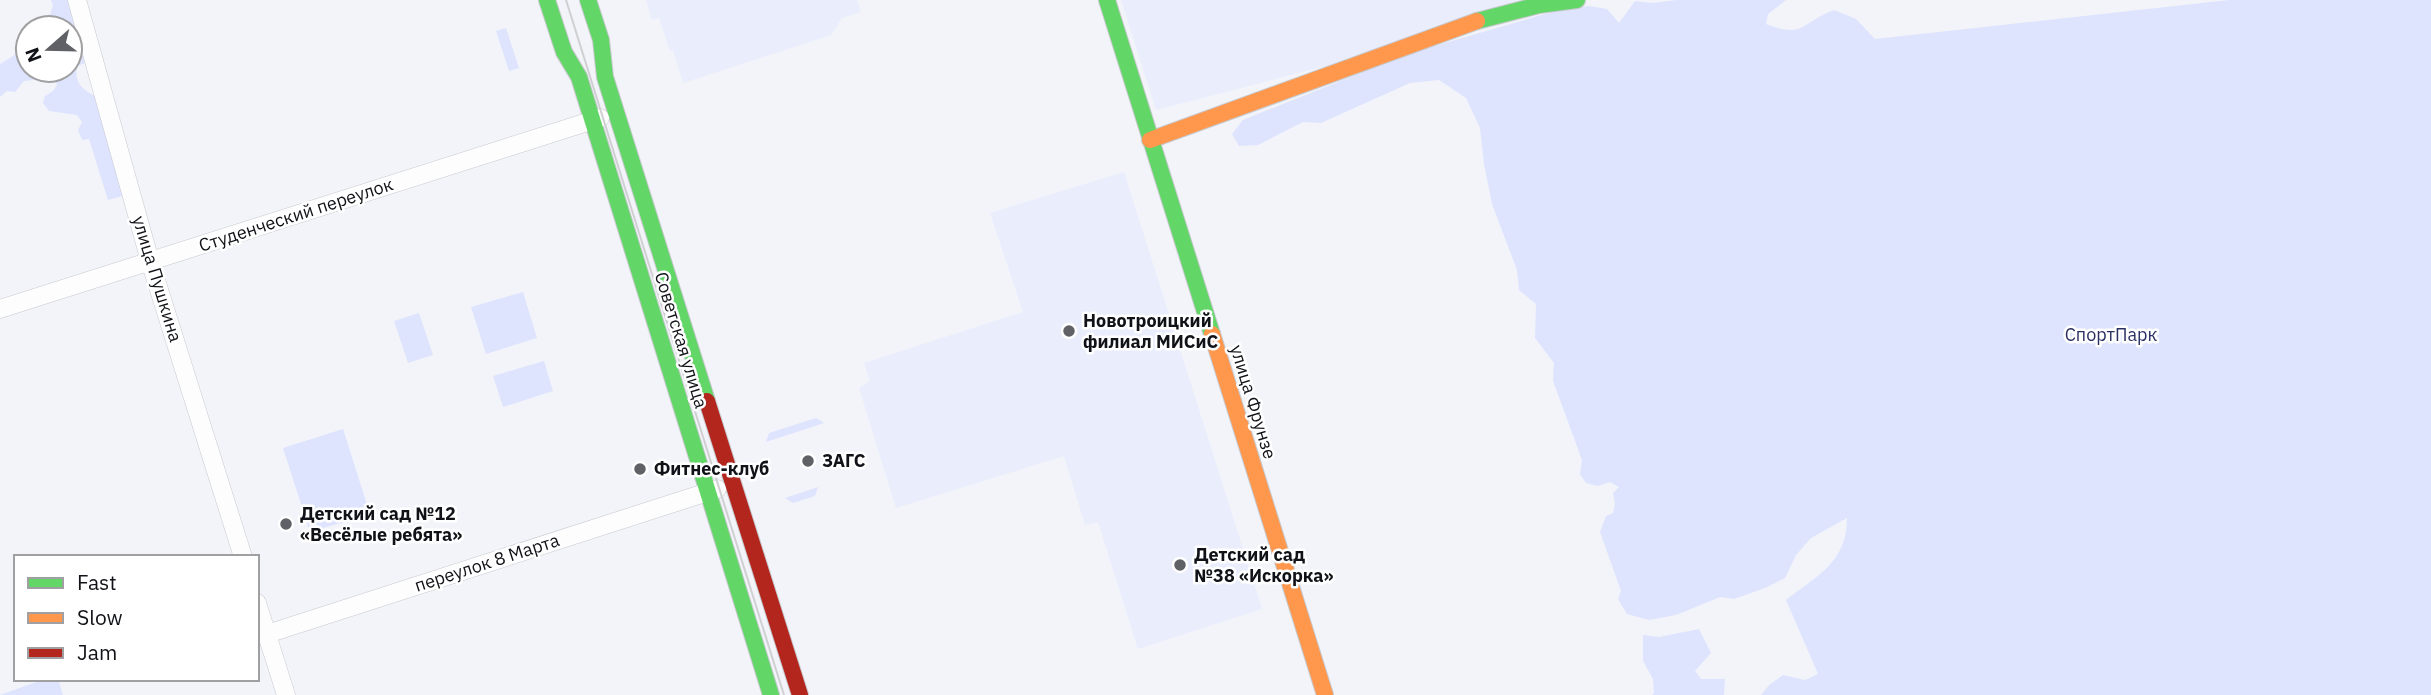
<svg xmlns="http://www.w3.org/2000/svg" width="2431" height="695" font-family="'IBM Plex Sans',sans-serif">
	<style>
		.built { fill: #eaedfc }
		.green { fill: #dee4fd }
		.lines { fill: none; stroke-linecap: round; stroke-linejoin: round }
		.street-casing { stroke: #c7c9cd; stroke-width: 19 }
		.fast-casing { stroke: #c7c9cd; stroke-width: 18 }
		.slow-casing { stroke: #c7c9cd; stroke-width: 18 }
		.jam-casing { stroke: #c7c9cd; stroke-width: 18 }
		.street { stroke: #fdfdfe; stroke-width: 18 }
		.fast { stroke: #63d668; stroke-width: 16 }
		.slow { stroke: #ff974d; stroke-width: 16 }
		.jam { stroke: #b3261e; stroke-width: 16 }
		.tram { stroke: #d0d0d3; stroke-width: 2 }
		.poi-dot { fill: #606166; stroke: #fff; stroke-width: 2.5 }
		.labels { text-anchor: middle; stroke-width: 5; stroke-linejoin: round; paint-order: stroke }
		.street-label { font-size: 18px; fill: #111217; stroke: #fff }
		.poi-label { font-size: 18px; font-weight: bold; fill: #111217; stroke: #fff; text-anchor: start }
		.park-label { font-size: 18px; fill: #2b3063; stroke: #fff }
	</style>
	<rect width="100%" height="100%" fill="#f2f4fa"/>
	<path class="built" d="M 646,0 L 857,0 L 861,12 L 842,18 L 831,35 L 683,83 L 673,50 L 670,51 L 659,18 L 652,20 Z
		M 1121,0 L 1530,0 L 1341,62 L 1156,110 Z
		M 1124,172 L 1262,609 L 1138,649 L 1098,522 L 1085,525 L 1064,456 L 896,508 L 859,388 L 870,381 L 864,363 L 1023,312 L 990,213 Z"/>
	<path class="green" d="M 51,0 L 70,0 L 88,62 L 77,66 C 74,83 82,90 97,97 L 126,195 L 108,200 L 89,139 L 82,140 L 78,130 L 82,122 L 77,115 L 49,111 L 43,103 L 45,96 L 53,91 L 57,85 L 54,77 C 43,75 35,81 24,81 L 15,92 L 7,91 L 0,97 L 0,64 L 28,47 L 28,70 L 70,70 L 70,28 L 51,28 L 49,18 L 53,5 Z
		M 1676,0 L 1786,0 L 1768,14 L 1766,24 C 1804,39 1802,22 1834,10 L 1856,19 L 1875,39 L 2229,0 L 2431,0 L 2431,695 L 1761,695 L 1769,685 L 1783,675 L 1805,680 L 1818,674 L 1786,600 C 1818,575 1847,562 1847,518 L 1811,538 L 1796,555 L 1785,578 L 1765,588 L 1734,599 L 1720,597 L 1676,615 L 1649,620 L 1627,614 L 1618,599 L 1621,591 L 1600,532 L 1606,516 L 1613,513 L 1615,504 L 1613,493 L 1619,487 L 1610,482 L 1598,486 L 1586,483 L 1580,474 L 1582,460 L 1553,381 L 1554,363 L 1535,338 L 1536,304 L 1519,290 L 1517,270 L 1492,204 L 1484,164 L 1480,128 L 1466,98 L 1439,80 L 1410,83 L 1321,123 L 1303,122 L 1258,145 L 1239,146 L 1232,134 L 1243,120 L 1410,53 L 1562,9 L 1589,6 L 1607,9 L 1619,23 L 1635,1 L 1653,3 Z
		M 506,28 L 519,68 L 509,71 L 496,31 Z
		M 523,292 L 537,338 L 486,354 L 471,307 Z
		M 419,313 L 433,355 L 408,363 L 394,321 Z
		M 544,361 L 553,391 L 503,407 L 493,376 Z
		M 816,418 L 824,423 L 766,442 L 769,433 Z
		M 343,429 L 370,514 L 310,532 L 283,448 Z
		M 818,487 L 815,496 L 793,503 L 785,498 Z
		M 1699,629 L 1711,653 L 1695,671 L 1701,679 L 1725,679 L 1724,695 L 1652,695 L 1654,693 L 1653,679 L 1643,661 L 1643,635 L 1659,637 Z
		M 45,679 L 58,679 L 63,695 L 0,695 Z"/>
	<g class="lines">
		<defs>
			<path id="street" d="M 77,0 L 150,261 L 243,557
				M 0,309 L 600,118
				M 257,603 L 286,695
				M 267,634 L 717,489"/>
			<path id="fast" d="M 547,0 L 564,52 L 579,77 L 771,695
				M 588,0 L 601,40 L 605,77 L 707,401
				M 1107,0 L 1212,334
				M 1477,21 L 1539,5 L 1577,0"/>
			<path id="slow" d="M 1150,140 L 1477,21
				M 1212,334 L 1325,695"/>
			<path id="jam" d="M 707,401 L 800,695"/>
		</defs>
		<use href="#street" class="street-casing"/>
		<use href="#fast" class="fast-casing"/>
		<use href="#slow" class="slow-casing"/>
		<use href="#jam" class="jam-casing"/>
		<use href="#street" class="street"/>
		<use href="#fast" class="fast"/>
		<use href="#slow" class="slow"/>
		<use href="#jam" class="jam"/>
		<path class="tram" d="M 566,0 L 784,695"/>
	</g>
	<g class="poi-dot">
		<circle cx="1069" cy="331" r="7"/>
		<circle cx="808" cy="461" r="7"/>
		<circle cx="640" cy="469" r="7"/>
		<circle cx="286" cy="524" r="7"/>
		<circle cx="1180" cy="565" r="7"/>
	</g>
	<g class="labels">
		<g class="street-label">
			<text transform="translate(296 215) rotate(-18)" y="6">Студенческий переулок</text>
			<text transform="translate(157 279) rotate(73)" y="6">улица Пушкина</text>
			<text transform="translate(681 340) rotate(73)" y="6">Советская улица</text>
			<text transform="translate(1253 402) rotate(73)" y="6">улица Фрунзе</text>
			<text transform="translate(487 563) rotate(-18)" y="6">переулок 8 Марта</text>
		</g>
		<g class="poi-label">
			<text x="1083" y="327">Новотроицкий<tspan x="1083" dy="21">филиал МИСиС</tspan></text>
			<text x="822" y="467">ЗАГС</text>
			<text x="654" y="475">Фитнес-клуб</text>
			<text x="300" y="520">Детский сад №12<tspan x="300" dy="21">«Весёлые ребята»</tspan></text>
			<text x="1194" y="561">Детский сад<tspan x="1194" dy="21">№38 «Искорка»</tspan></text>
		</g>
		<g class="park-label">
			<text x="2111" y="341">СпортПарк</text>
		</g>
	</g>
	<rect x="14" y="555" width="245" height="126" fill="#ffffff" stroke="#a0a0a2" stroke-width="2"/>
	<rect x="28" y="578" width="35" height="10" fill="#63d668" stroke="#a0a0a2" stroke-width="2"/>
	<text x="77" y="590" font-size="21" fill="#111217">Fast</text>
	<rect x="28" y="613" width="35" height="10" fill="#ff974d" stroke="#a0a0a2" stroke-width="2"/>
	<text x="77" y="625" font-size="21" fill="#111217">Slow</text>
	<rect x="28" y="648" width="35" height="10" fill="#b3261e" stroke="#a0a0a2" stroke-width="2"/>
	<text x="77" y="660" font-size="21" fill="#111217">Jam</text>
	<g transform="translate(49 49) rotate(250)"><circle r="33" fill="#ffffff" stroke="#a0a0a2" stroke-width="2"/>
	<path d="M0-5L12 26L0 18L-12 26Z" fill="#606166"/>
	<text y="-10" font-size="19" font-weight="bold" text-anchor="middle" fill="#111217">N</text>
	</g>
</svg>
